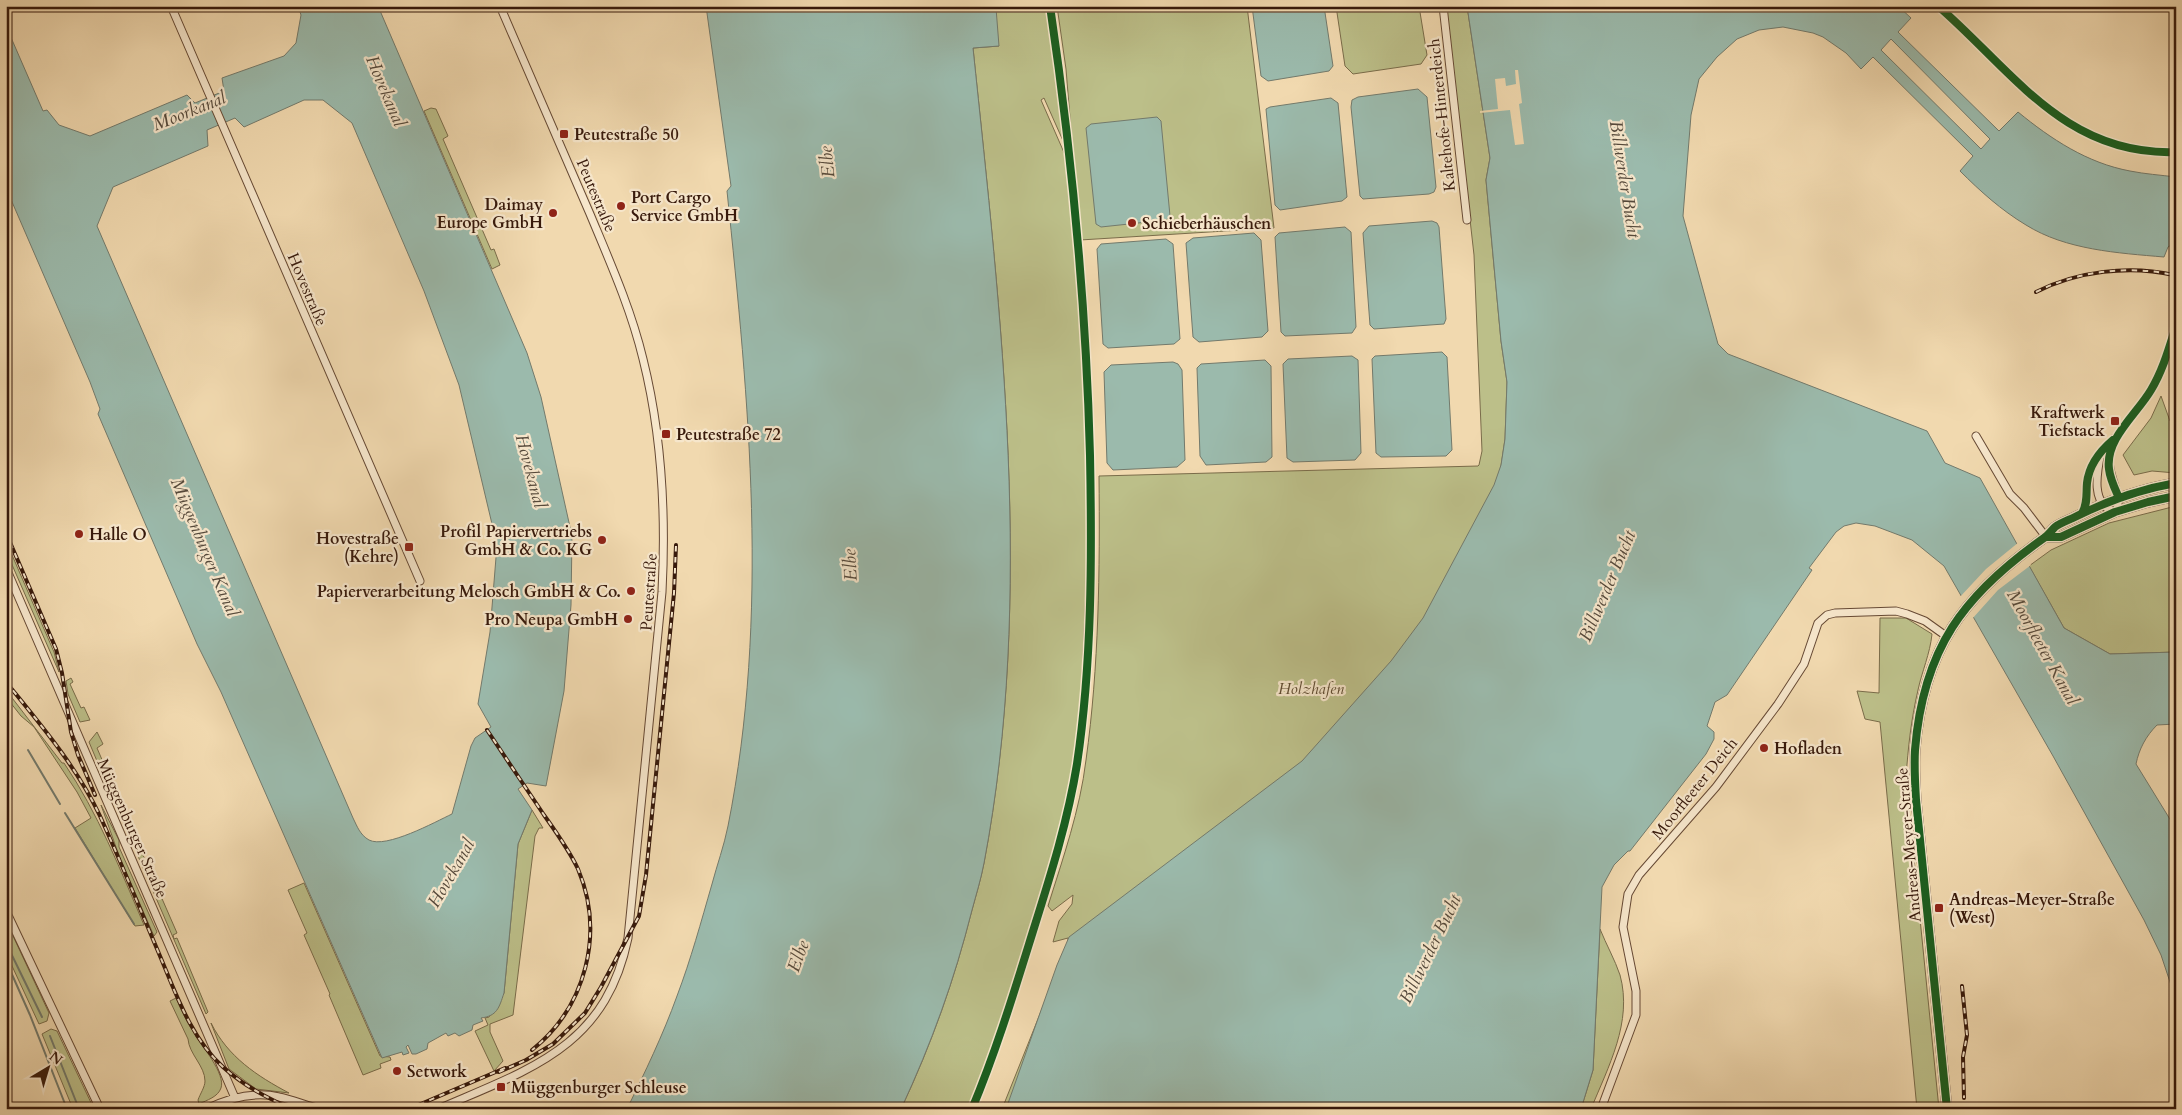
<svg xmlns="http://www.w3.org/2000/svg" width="2182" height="1115" font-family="Cardo,serif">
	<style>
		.green { fill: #bcbf89; stroke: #7a6c4a }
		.water { fill: #9bbaac; stroke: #737a6c; fill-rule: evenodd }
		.pier { fill: #f1d9af }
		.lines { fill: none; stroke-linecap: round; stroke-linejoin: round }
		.stream { stroke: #737a6c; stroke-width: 2 }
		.minor-casing { stroke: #664934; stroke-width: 9 }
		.major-casing { stroke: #37190b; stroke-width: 11 }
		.minor { stroke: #f6e6cb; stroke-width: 7 }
		.major { stroke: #f1d9af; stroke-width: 9 }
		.rail-casing { stroke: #37190b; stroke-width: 4 }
		.rail { stroke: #f6e6cb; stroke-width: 2; stroke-dasharray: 5.5; stroke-linecap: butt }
		.cycleway-casing { stroke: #f6e6cb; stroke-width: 11 }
		.cycleway { stroke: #1b5e20; stroke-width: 8 }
		.poi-dot { fill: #8f2418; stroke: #f6e6cb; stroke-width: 2 }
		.labels { text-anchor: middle; stroke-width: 4.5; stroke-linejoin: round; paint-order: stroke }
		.street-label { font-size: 16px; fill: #37190b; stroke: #f6e6cb }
		.poi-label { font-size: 16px; font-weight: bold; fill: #37190b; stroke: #f6e6cb; text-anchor: start }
		.park-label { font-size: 16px; font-style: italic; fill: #5f4b31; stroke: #f6e6cb }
		.water-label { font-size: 18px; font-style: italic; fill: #55493b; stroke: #f6e6cb }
	</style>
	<rect width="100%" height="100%" fill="#f1d9af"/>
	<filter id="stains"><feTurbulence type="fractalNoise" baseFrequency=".004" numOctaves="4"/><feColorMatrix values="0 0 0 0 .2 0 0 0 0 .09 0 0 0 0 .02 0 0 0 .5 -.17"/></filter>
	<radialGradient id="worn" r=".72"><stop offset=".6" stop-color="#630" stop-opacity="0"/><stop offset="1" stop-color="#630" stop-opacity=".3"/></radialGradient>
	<path class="green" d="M 967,6 L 1046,6 L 1064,143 L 1044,98 L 1041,100 L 1066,157 L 1083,352 L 1088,546 L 1081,699 L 1072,775 L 1058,837 L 1008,1004 L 969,1109 L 901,1109 C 932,1043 954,981 972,910 C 976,895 981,879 984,863 C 1035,593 1001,318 973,48 L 999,46 Z
		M 1057,6 L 1247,6 L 1274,228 L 1080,240 L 1066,69 Z
		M 1336,6 L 1419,6 L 1427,55 L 1421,64 L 1353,74 L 1345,66 Z
		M 1446,6 L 1467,6 L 1490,158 L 1486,180 L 1501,341 L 1507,382 L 1505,439 L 1501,466 L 1356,1109 L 1002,1109 L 1068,944 L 1068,938 L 1053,942 L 1059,921 L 1072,904 L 1073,895 L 1052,911 L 1048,906 C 1063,858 1080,810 1086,760 C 1099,666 1100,570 1099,476 L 1478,466 L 1479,465 L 1482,451 L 1474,255 Z
		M 431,108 L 436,109 L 448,136 L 443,139 L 491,250 L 494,249 L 500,265 L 492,269 L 424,111 Z
		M 2176,390 L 2176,473 L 2152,471 L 2134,475 L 2123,455 L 2151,418 L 2161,396 L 2170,421 L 2174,409 Z
		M 2176,506 L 2176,652 L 2110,654 L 2064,628 L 2029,566 L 2051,550 L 2109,523 Z
		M 6,541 L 54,652 L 59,672 L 6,551 Z
		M 1880,618 L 1906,618 L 1932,634 C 1930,654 1922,671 1918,690 C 1911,720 1908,748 1906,778 L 1939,1109 L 1917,1109 L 1880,722 L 1865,719 L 1857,691 L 1879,693 Z
		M 71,678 L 73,682 L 70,684 L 81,708 L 84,707 L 90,720 L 80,722 L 68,694 L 66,681 Z
		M 6,690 L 62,763 L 64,763 C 98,813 120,869 144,925 L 135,926 L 75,828 L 91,818 L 77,792 L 34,727 L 21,716 L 6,697 Z
		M 97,732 L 103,744 L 97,748 L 118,797 L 113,799 L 89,742 Z
		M 101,805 L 119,840 L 119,847 L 157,932 L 154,936 L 121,861 Z
		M 122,807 L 177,933 L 173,935 L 174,939 L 177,938 L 208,1012 L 206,1014 L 119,812 Z
		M 532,810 L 543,828 L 539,828 L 535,836 L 513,1015 L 490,1024 L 490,1032 L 503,1061 L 494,1071 L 475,1031 L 488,1025 L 485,1018 L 489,1017 L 504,993 L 518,844 Z
		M 304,883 L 380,1056 L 390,1057 L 391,1060 L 380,1064 L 381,1068 L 363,1075 L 329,995 L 330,994 L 304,935 L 307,933 L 288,890 Z
		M 6,921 L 49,1013 L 47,1021 L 39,1024 L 6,953 Z
		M 1600,929 C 1606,944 1615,960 1620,975 C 1633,1022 1608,1067 1591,1109 L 1581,1109 L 1593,1070 Z
		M 176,998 C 181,1010 187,1022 194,1033 C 201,1045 226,1074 221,1088 C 218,1097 207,1100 199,1104 L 198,1100 C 200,1094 205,1087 205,1081 C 205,1066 189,1054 188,1039 L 170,1001 Z
		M 211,1023 C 228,1057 257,1076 289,1093 L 256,1089 L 229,1069 Z
		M 51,1029 L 57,1031 L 94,1109 L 73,1109 L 42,1034 Z"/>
	<path class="water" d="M 298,6 L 378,6 L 527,353 L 541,397 L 572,536 L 571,605 L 564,691 L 546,786 L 527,783 L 518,789 L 532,810 L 518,844 L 504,993 C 499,1008 497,1016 481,1018 L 483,1021 L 473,1025 L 472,1030 L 459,1036 L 455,1033 L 448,1036 L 446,1033 L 428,1043 L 427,1049 L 416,1054 L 412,1054 L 408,1045 L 406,1047 L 409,1053 L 403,1055 L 402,1052 L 382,1058 L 221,692 L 197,644 L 98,414 L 100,409 L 90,382 L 6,188 L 6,26 L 43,111 L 47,110 L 59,125 L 90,136 L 187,95 L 195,103 L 224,91 L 222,78 L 284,56 L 296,43 L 301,15 ZM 304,100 L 323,100 L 352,123 L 424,291 L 459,385 L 497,545 L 490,632 L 478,704 L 491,727 L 475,738 L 471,746 L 452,814 C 435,822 386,849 369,840 C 360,835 357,826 353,818 L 97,226 L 113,187 L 208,146 L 207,130 L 235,118 L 244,127 Z
		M 706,6 L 967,6 L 968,9 L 996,8 L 999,46 L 973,48 C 1001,318 1035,594 984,863 C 981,879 976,895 972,910 C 954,981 932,1042 901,1109 L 627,1109 C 645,1072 663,1035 677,996 C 691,959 701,922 712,884 C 717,865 724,846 728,826 C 770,615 749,402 727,191 L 731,186 Z
		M 1252,6 L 1324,6 L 1333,66 L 1329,71 L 1268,81 L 1261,76 Z
		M 1467,6 L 1898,6 L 1911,18 L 1898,32 L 1999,131 L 2018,112 C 2051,139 2087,163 2130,171 C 2145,174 2160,175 2176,177 L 2176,242 L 2168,247 L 2164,257 C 2118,253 2066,250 2026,225 C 2001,210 1980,191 1960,171 L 1973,156 L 1873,57 L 1861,69 L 1846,53 L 1823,37 L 1813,33 L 1783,27 L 1759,30 L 1737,39 L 1717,57 L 1699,79 L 1691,115 L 1683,216 L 1718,344 L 1728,354 L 1927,431 L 1945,463 L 1980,478 L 2064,628 L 2110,654 L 2176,652 L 2176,724 L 2157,725 C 2146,736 2139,749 2136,764 L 2176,829 L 2176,1000 L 2161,955 L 2144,920 L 2053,756 L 1944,566 L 1912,540 L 1875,526 L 1856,523 L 1844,526 L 1836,532 L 1809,568 L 1812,570 L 1727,695 L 1715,702 L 1707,726 L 1714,732 L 1714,739 L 1706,754 L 1630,851 L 1628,851 L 1614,865 L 1602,887 L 1593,1070 L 1581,1109 L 1006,1109 L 1057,965 L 1069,937 L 1302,761 L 1391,661 L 1423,618 L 1494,485 L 1501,465 L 1505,439 L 1507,382 L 1501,341 L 1486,180 L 1490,158 ZM 1891,39 L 1990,139 L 1981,149 L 1881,50 Z
		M 1418,89 L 1427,97 L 1436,187 L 1434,192 L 1429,194 L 1363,199 L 1360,196 L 1351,107 L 1352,100 L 1358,97 Z
		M 1331,98 L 1338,103 L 1347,197 L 1342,201 L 1280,210 L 1275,205 L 1266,109 L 1270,107 Z
		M 1157,117 L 1161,121 L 1170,216 L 1166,220 L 1101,227 L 1096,224 L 1086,128 L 1091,124 Z
		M 1432,221 L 1437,223 L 1439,227 L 1446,319 L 1444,324 L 1374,329 L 1370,325 L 1363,233 L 1369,226 Z
		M 1345,227 L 1351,232 L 1356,327 L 1352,333 L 1285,336 L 1281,332 L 1275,237 L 1279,233 Z
		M 1254,233 L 1261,240 L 1268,331 L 1262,337 L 1199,342 L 1193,337 L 1186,243 L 1193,238 Z
		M 1166,239 L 1173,244 L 1180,339 L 1174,344 L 1108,348 L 1103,344 L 1097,249 L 1101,244 Z
		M 1442,352 L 1447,357 L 1452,450 L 1446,456 L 1381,457 L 1376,453 L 1372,359 L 1375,356 Z
		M 1352,356 L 1358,360 L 1361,453 L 1355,460 L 1293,462 L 1287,458 L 1283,364 L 1288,359 Z
		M 1265,360 L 1271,366 L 1272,457 L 1266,462 L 1206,465 L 1200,456 L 1197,368 L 1201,364 Z
		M 1173,362 L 1178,364 L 1182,370 L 1185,460 L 1177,467 L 1113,470 L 1107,463 L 1104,372 L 1111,365 Z"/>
	<path class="pier" d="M 1515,70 L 1518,70 L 1522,103 L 1519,104 L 1524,144 L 1515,145 L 1510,110 L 1480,113 L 1480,111 L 1498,109 L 1495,79 L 1505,78 L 1506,86 L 1516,84 Z
		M 2019,542 L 2031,565 L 1998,590 L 1972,619 L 1959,598 L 1986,569 Z"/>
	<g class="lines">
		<path class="stream" d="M 28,750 L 60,804
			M 65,813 L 134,924
			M 6,943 L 42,1017
			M 6,961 L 30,1015 L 67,1109
			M 50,1036 L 79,1109"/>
		<defs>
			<path id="minor" d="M 171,6 L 420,581
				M 1443,6 L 1467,220
				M 1938,6 C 2013,71 2065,156 2176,152
				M 1976,436 L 2010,494 L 2024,508 L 2046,537
				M 2101,452 C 2097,472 2090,505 2115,512 C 2126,498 2105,475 2110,454 C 2117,429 2139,412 2151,390 C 2163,370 2169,348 2176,326
				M 2082,513 C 2087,505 2086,496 2087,486 C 2088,466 2100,451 2115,438
				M 6,568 L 235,1098
				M 6,911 L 100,1109
				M 206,1109 C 229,1098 254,1091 279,1097 C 294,1100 307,1106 321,1109
				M 438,1109 C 530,1069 605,1048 628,938 L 662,592 C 666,515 662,435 643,359 C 631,309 610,262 590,214 C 560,145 530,76 500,6
				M 1601,1109 L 1636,1015 L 1636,991 L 1623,927 L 1628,894 L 1639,875 L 1716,787 L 1778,704 L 1804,664 L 1818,623 L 1827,615 L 1835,613 L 1896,611 L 1907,614 L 1925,621 L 1946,636"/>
			<path id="major" d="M 2046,537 L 2061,537 L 2115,512 L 2148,502 L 2176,496
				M 1947,1109 L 1916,800 C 1915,783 1914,767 1915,750 C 1923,649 1963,595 2044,538 C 2048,535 2051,531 2055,527 C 2060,523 2069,520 2075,517 C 2107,501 2141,489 2176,483"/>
		</defs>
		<use href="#minor" class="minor-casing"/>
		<use href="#major" class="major-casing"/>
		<use href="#minor" class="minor"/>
		<use href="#major" class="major"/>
		<defs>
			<path id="rail" d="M 2036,292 C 2077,271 2129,265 2174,275
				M 6,533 L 56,649 L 62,673 L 71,732 L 78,755 L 95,795
				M 6,682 C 40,724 77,767 100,816 C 121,862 140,909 160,956 C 176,994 191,1038 223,1067 C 244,1086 266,1097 291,1109
				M 487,730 C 506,758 525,787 544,815 C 556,832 569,850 578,869 C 605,933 586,1007 532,1050
				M 1962,986 L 1967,1035 L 1963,1057 L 1964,1098
				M 499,1072 L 526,1060 L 553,1044 L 585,1013 L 601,987 L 639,916 L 646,875 L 674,593 L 676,545
				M 409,1109 L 505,1068"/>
		</defs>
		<use href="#rail" class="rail-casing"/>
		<use href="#rail" class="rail"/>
		<defs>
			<path id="cycleway" d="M 1938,6 C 2013,71 2065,156 2176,152
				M 2119,498 C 2115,489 2110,479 2109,469 C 2105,439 2137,414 2151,390 C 2163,370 2169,348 2176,326
				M 2082,513 C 2088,504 2086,493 2087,483 C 2089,465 2100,451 2113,440
				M 2046,537 L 2061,537 L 2115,512 L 2148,502 L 2176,496
				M 972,1109 C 997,1049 1015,989 1034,928 C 1051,874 1068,820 1077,764 C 1092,663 1092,558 1090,455 C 1086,305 1072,155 1050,6
				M 1947,1109 L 1916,800 C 1915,783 1914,767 1915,750 C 1923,649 1963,595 2044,538 C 2048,535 2051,531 2055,527 C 2060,523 2069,520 2075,517 C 2107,501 2141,489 2176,483"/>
		</defs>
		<use href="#cycleway" class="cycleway-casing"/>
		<use href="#cycleway" class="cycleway"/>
	</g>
	<g class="poi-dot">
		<rect x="559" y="129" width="10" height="10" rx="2.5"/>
		<circle cx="621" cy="206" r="5"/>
		<circle cx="553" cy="213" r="5"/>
		<circle cx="1132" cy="223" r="5"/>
		<rect x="2110" y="416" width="10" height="10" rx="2.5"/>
		<rect x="661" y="429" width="10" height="10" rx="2.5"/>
		<circle cx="79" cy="534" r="5"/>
		<circle cx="602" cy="540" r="5"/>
		<rect x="404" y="542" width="10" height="10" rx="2.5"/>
		<circle cx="631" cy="591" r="5"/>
		<circle cx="628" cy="619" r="5"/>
		<circle cx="1764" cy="748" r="5"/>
		<rect x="1934" y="903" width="10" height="10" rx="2.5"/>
		<circle cx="397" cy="1071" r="5"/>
		<rect x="496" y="1082" width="10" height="10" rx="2.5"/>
	</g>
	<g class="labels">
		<g class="street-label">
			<text transform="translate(1441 115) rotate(-96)" y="6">Kaltehofe-Hinterdeich</text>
			<text transform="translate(597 195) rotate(67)" y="6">Peutestraße</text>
			<text transform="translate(308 289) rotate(67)" y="6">Hovestraße</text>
			<text transform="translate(648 592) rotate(-86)" y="6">Peutestraße</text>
			<text transform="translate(1694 788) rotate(-51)" y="6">Moorfleeter Deich</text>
			<text transform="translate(133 828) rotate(66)" y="6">Müggenburger Straße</text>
			<text transform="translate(1908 845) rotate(-95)" y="6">Andreas-Meyer-Straße</text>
		</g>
		<g class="poi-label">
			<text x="574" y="140">Peutestraße 50</text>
			<text x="631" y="203">Port Cargo<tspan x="631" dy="18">Service GmbH</tspan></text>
			<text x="543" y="210" text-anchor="end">Daimay<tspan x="543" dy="18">Europe GmbH</tspan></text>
			<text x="1142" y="229">Schieberhäuschen</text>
			<text x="2105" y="418" text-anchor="end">Kraftwerk<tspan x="2105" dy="18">Tiefstack</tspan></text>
			<text x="676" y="440">Peutestraße 72</text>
			<text x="592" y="537" text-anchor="end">Profil Papiervertriebs<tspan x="592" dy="18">GmbH &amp; Co. KG</tspan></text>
			<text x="89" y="540">Halle O</text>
			<text x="399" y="544" text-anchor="end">Hovestraße<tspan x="399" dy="18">(Kehre)</tspan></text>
			<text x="621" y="597" text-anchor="end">Papierverarbeitung Melosch GmbH &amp; Co.</text>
			<text x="618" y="625" text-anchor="end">Pro Neupa GmbH</text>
			<text x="1774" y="754">Hofladen</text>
			<text x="1949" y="905">Andreas-Meyer-Straße<tspan x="1949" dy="18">(West)</tspan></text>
			<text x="407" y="1077">Setwork</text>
			<text x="511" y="1093">Müggenburger Schleuse</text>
		</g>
		<g class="park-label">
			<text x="1311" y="694">Holzhafen</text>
		</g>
		<g class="water-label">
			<text transform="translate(386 91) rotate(67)" y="6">Hovekanal</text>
			<text transform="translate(189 111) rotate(-22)" y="6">Moorkanal</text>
			<text transform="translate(827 162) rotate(-96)" y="6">Elbe</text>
			<text transform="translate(1625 179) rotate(81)" y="6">Billwerder Bucht</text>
			<text transform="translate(531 471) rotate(75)" y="6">Hovekanal</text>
			<text transform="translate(205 547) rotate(67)" y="6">Müggenburger Kanal</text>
			<text transform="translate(850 565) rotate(-93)" y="6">Elbe</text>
			<text transform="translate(1607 586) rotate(-67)" y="6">Billwerder Bucht</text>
			<text transform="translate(2043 647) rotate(61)" y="6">Moorfleeter Kanal</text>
			<text transform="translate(451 873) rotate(-60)" y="6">Hovekanal</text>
			<text transform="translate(1430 949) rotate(-64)" y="6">Billwerder Bucht</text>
			<text transform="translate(798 956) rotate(-70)" y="6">Elbe</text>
		</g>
	</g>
	<rect width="2182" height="1115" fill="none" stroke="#f1d9af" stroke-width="25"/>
	<rect x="8" y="8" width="2167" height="1100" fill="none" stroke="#37190b" stroke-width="2.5"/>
	<rect x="12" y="12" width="2157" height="1090" fill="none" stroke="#37190b"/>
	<g transform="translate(48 1068) rotate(38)" stroke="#f6e6cb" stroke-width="4" paint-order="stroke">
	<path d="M0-4L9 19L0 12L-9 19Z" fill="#37190b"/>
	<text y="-8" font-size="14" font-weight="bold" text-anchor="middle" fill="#37190b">N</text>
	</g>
	<rect width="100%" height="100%" filter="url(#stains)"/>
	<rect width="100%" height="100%" fill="url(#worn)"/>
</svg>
